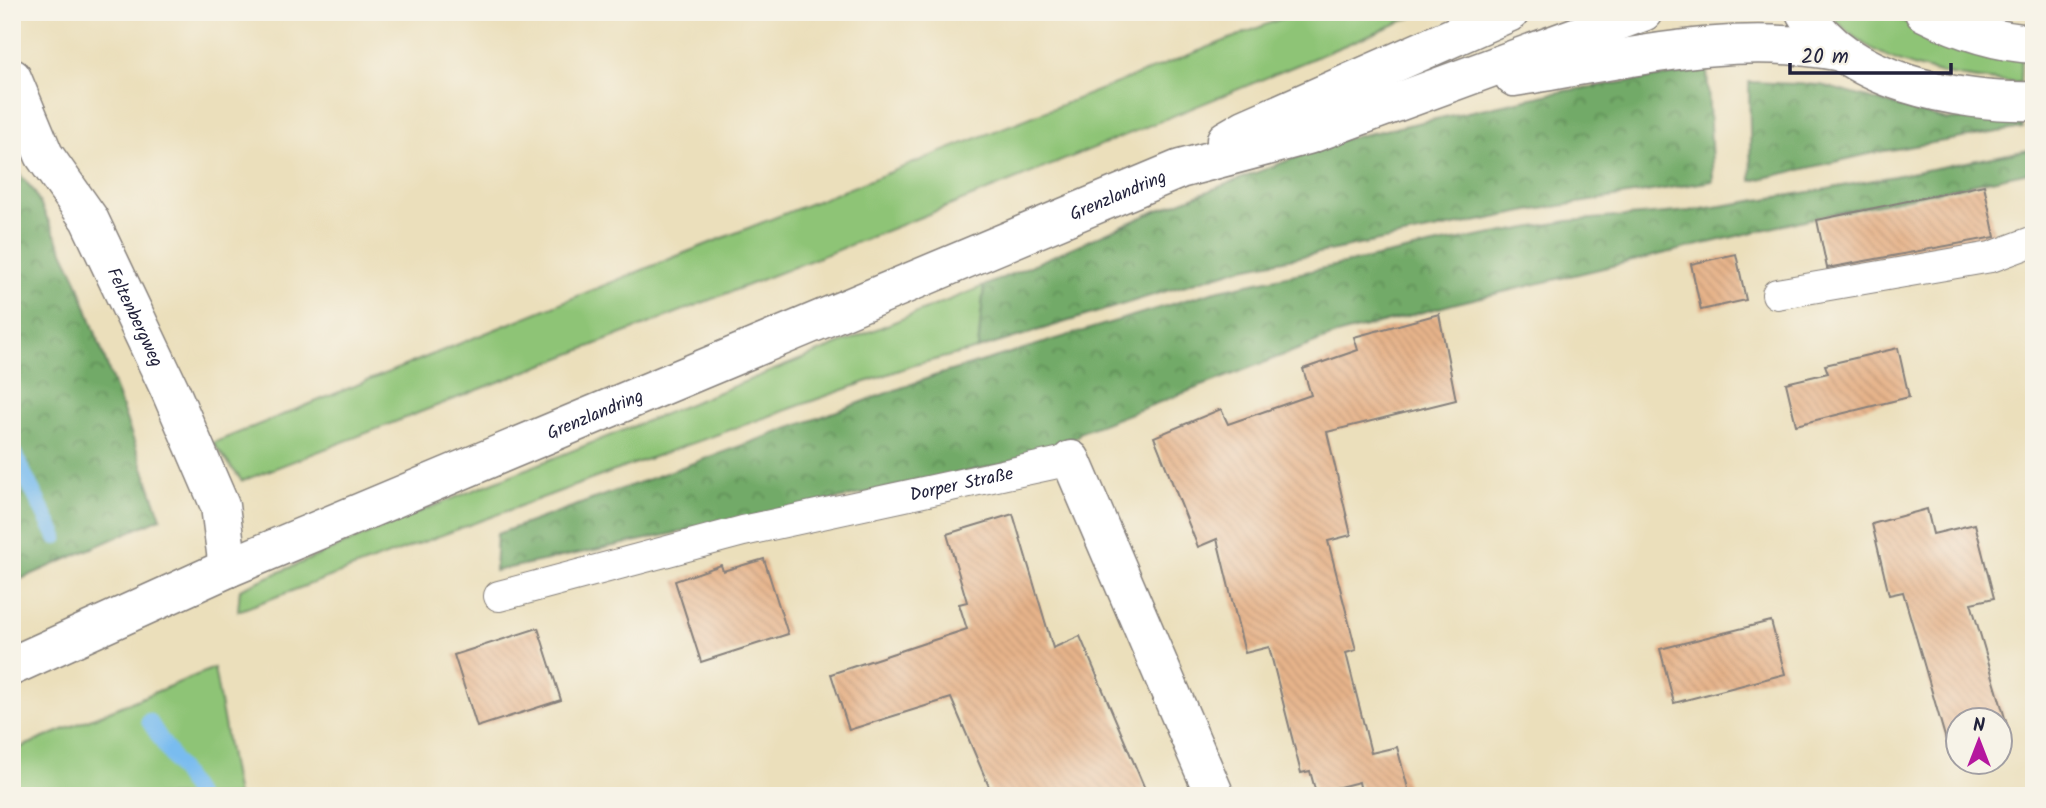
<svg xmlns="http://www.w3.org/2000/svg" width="2046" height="808" font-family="Kalam,sans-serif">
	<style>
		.green { fill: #8ec476; stroke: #587358; stroke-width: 2 }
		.forest { fill: url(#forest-crowns); stroke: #4a6651; stroke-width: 2 }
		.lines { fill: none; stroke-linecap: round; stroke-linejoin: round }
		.stream { stroke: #79bcef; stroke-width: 16 }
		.building { fill: url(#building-back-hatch) }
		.service-casing { stroke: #86807b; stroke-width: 32 }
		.minor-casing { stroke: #86807b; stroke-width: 41 }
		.secondary-casing { stroke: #86807b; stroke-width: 41 }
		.service { stroke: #fff; stroke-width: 30 }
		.minor { stroke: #fff; stroke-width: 38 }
		.secondary { stroke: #fff; stroke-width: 38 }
		.labels { text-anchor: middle; stroke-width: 6; stroke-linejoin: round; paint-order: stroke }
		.street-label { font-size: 18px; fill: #22223b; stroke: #f7f3e8 }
	</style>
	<defs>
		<pattern id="forest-crowns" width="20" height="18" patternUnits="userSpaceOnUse" patternTransform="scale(1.75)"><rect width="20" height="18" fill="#72aa67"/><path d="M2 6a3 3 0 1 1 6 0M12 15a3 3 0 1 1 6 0" fill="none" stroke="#5d8a56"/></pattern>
		<pattern id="building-back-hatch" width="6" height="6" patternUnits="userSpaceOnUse" patternTransform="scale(1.75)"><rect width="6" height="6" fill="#e6b38a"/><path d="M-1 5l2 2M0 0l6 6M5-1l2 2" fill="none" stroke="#c59a78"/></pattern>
	</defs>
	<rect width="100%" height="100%" fill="#f7f3e8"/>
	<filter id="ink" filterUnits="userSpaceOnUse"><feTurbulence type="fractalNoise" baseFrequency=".0143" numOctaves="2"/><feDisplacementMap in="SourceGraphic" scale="14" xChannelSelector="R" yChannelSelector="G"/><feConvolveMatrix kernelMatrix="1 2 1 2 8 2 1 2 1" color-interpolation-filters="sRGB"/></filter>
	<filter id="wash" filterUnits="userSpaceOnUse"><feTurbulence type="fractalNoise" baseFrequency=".00686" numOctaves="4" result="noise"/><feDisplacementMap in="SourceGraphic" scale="28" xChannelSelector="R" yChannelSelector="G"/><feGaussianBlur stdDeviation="1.57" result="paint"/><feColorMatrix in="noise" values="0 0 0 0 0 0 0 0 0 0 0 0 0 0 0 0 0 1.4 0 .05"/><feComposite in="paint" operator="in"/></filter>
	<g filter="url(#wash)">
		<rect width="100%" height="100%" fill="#ebdfbb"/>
		<path class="green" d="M 1298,12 L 1424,12 C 1033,177 638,328 242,481 L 213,443 L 687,252 Z
			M 1829,12 L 1886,12 L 1920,29 L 2021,55 L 2020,83 C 1954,78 1873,69 1829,12 Z
			M 984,286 L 978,349 L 914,365 L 628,466 L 238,611 L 240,589 L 429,508 Z
			M 214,668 L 237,796 L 12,796 L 12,751 Z"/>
		<path class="forest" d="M 1707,70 L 1713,181 L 1529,211 L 1238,269 L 978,349 L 984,286 L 1156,211 L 1344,139 L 1564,91 Z
			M 1749,82 L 1821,85 L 1947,120 L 2017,114 L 2023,128 L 1878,152 L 1751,181 Z
			M 2034,149 L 2034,171 L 1813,218 L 1457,303 L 1336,335 L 1081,432 L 1061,452 L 495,571 L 497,534 L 934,376 L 1215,291 L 1443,243 L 1568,221 L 1689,211 L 1822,190 Z
			M 12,165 L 34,191 L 76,278 L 161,518 L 12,583 Z"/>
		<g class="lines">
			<path class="stream" d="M 12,450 L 56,537
				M 149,721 L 197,796"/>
		</g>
		<g id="blocks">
			<path class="building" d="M 1984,185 L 1995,237 L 1827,268 L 1817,220 Z
				M 1736,254 L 1746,300 L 1701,310 L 1691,264 Z
				M 1439,314 L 1456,400 L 1327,432 L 1351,535 L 1328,541 L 1356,650 L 1346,653 L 1371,753 L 1397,747 L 1410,796 L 1362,796 L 1359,782 L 1316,793 L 1310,771 L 1301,773 L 1269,647 L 1245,653 L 1217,539 L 1198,547 L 1154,437 L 1221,409 L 1228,424 L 1311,395 L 1303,369 L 1358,350 L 1354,337 Z
				M 1898,348 L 1909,397 L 1796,425 L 1786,383 L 1828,373 L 1825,365 Z
				M 1927,509 L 1933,534 L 1975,524 L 1994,598 L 1971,603 L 2010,735 L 2000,738 L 2000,720 L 1958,720 L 1958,751 L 1950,754 L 1903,592 L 1889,595 L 1872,524 Z
				M 1013,514 L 1053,648 L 1080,636 L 1148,796 L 993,796 L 951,698 L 849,730 L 831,674 L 967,629 L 959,604 L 967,602 L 947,534 Z
				M 764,559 L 788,634 L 701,662 L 675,581 L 721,565 L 723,571 Z
				M 1771,621 L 1785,674 L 1674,703 L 1660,649 Z
				M 538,628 L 561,700 L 477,727 L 454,655 Z"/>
		</g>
	</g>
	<g filter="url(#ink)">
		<use href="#blocks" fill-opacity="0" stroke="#86807b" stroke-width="2"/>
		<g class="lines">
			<defs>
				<g id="service">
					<path d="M 1777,294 L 1991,257 L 2034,241"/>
					<path id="s1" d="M 499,596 L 743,531 L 1071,460"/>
				</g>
				<g id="minor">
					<path id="s2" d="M 12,78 L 44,155 L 89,219 L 170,390 L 220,506 L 228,568"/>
					<path d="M 1071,460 L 1215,796"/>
				</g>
				<g id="secondary">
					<path d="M 1805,12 C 1845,82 1960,103 2034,101"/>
					<path d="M 1924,12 C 1958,29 1996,42 2034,44"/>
					<path d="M 1514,77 C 1622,60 1733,30 1841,52"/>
					<path d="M 1226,140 L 1245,129 L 1510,12"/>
					<path id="s3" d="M 12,666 L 228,568 L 1180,169 L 1308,135 L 1643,12"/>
				</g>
			</defs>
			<use href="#service" class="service-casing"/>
			<use href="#minor" class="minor-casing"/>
			<use href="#secondary" class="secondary-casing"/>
			<use href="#service" class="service"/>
			<use href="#minor" class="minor"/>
			<use href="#secondary" class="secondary"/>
		</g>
	</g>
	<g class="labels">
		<g class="street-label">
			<text dy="6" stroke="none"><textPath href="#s3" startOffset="1202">Grenzlandring</textPath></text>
			<text dy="6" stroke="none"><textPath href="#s2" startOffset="270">Feltenbergweg</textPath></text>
			<text dy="6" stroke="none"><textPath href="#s3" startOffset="635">Grenzlandring</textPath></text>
			<text dy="6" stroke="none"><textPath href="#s1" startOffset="476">Dorper Straße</textPath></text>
		</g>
	</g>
	<rect width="2046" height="808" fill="none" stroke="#f7f3e8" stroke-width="42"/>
	<g transform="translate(1979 741)"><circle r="33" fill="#f7f3e8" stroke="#a29fa3" stroke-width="2"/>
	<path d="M0-5L12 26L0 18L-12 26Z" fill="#b5179e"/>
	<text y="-10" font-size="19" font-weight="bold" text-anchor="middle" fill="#22223b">N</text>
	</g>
	<path d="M1790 63v10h161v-10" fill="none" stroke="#22223b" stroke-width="3.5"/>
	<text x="1801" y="63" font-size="21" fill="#22223b" stroke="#f7f3e8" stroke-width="5" paint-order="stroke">20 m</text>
</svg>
